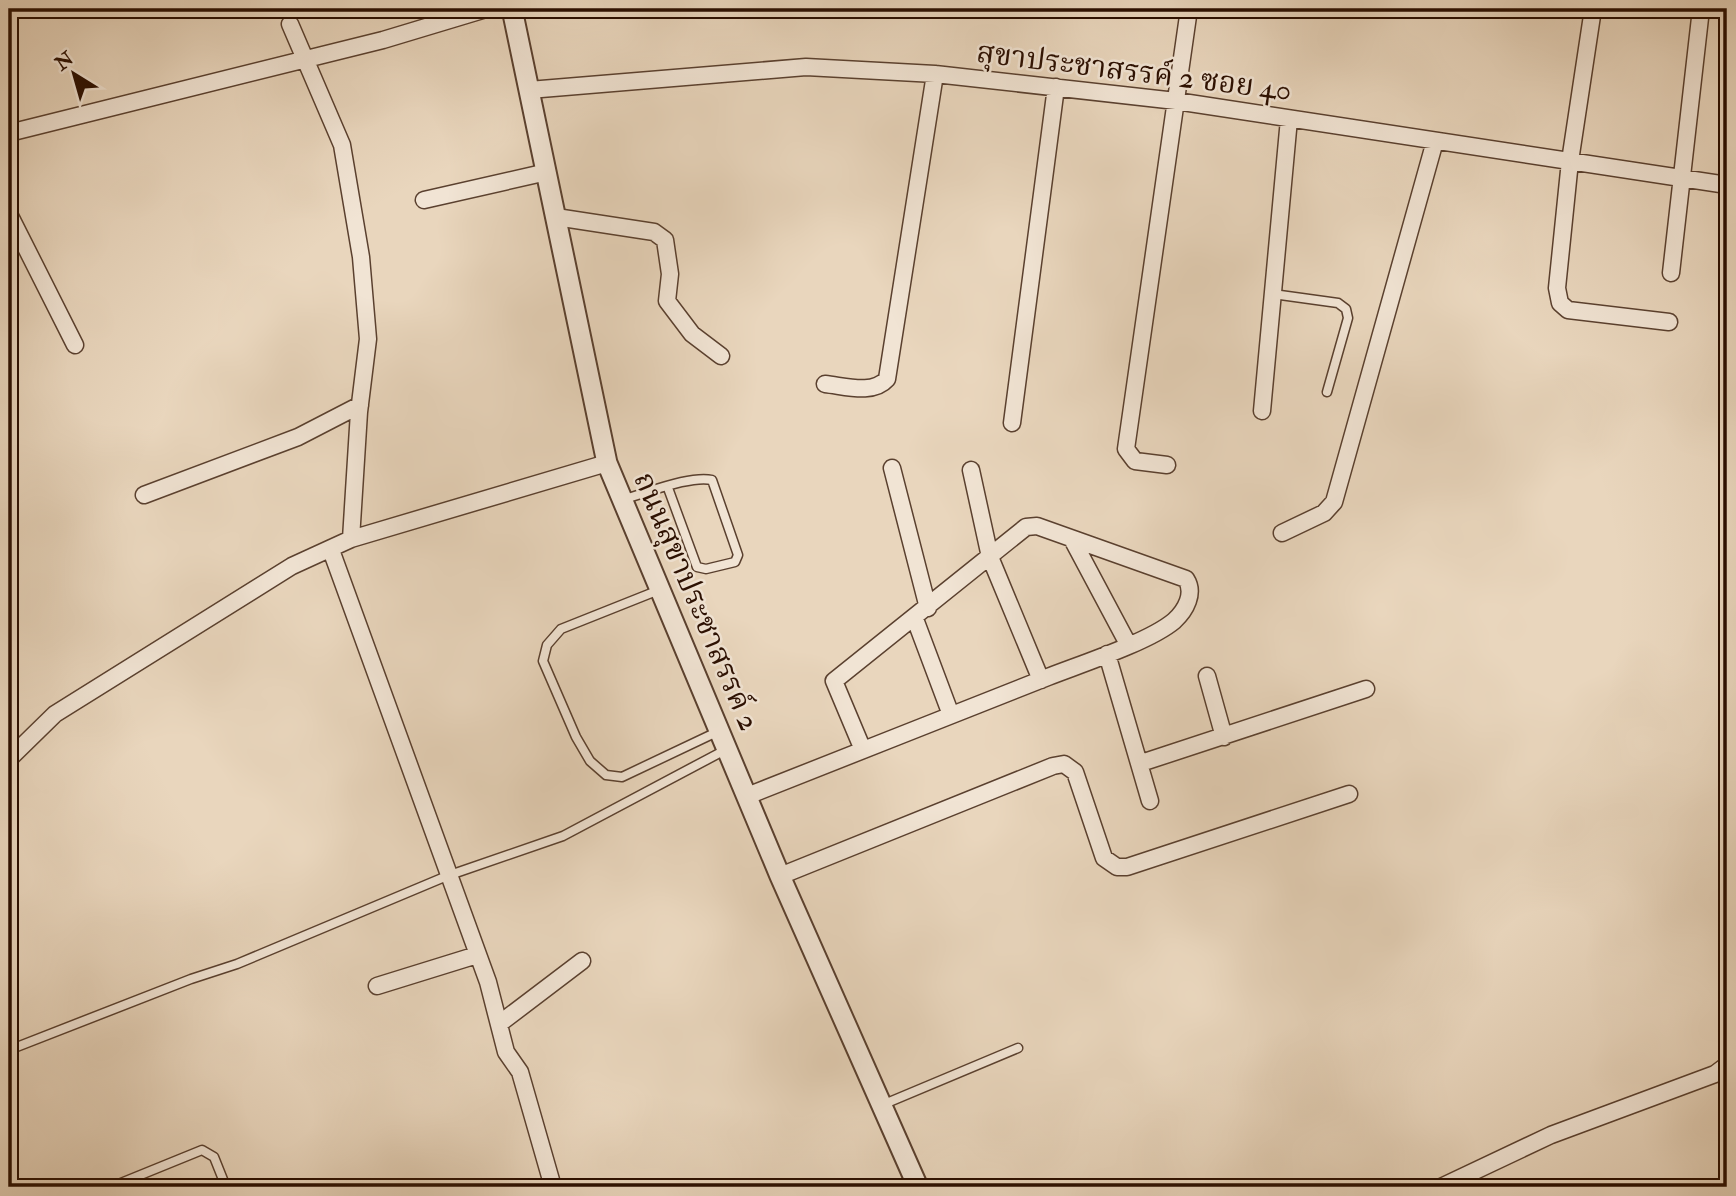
<svg xmlns="http://www.w3.org/2000/svg" width="1736" height="1196" font-family="'IM FELL Double Pica','Noto Serif Thai',serif">
	<style>
		.lines { fill: none; stroke-linecap: round; stroke-linejoin: round }
		.service-casing { stroke: #5a402f; stroke-width: 11 }
		.minor-casing { stroke: #5a402f; stroke-width: 19 }
		.tertiary-casing { stroke: #5a402f; stroke-width: 23 }
		.service { stroke: #f1e4d4; stroke-width: 8 }
		.minor { stroke: #f1e4d4; stroke-width: 16 }
		.tertiary { stroke: #f1e4d4; stroke-width: 19 }
		.labels { text-anchor: middle; stroke-width: 5; stroke-linejoin: round; paint-order: stroke }
		.street-label { font-size: 30px; fill: #2a0e00; stroke: #f1e4d4 }
	</style>
	<rect width="100%" height="100%" fill="#e9d6bd"/>
	<filter id="stains"><feTurbulence type="fractalNoise" baseFrequency=".00286" numOctaves="4"/><feColorMatrix values="0 0 0 0 .2 0 0 0 0 .09 0 0 0 0 .02 0 0 0 .5 -.17"/></filter>
	<radialGradient id="worn" r=".72"><stop offset=".6" stop-color="#630" stop-opacity="0"/><stop offset="1" stop-color="#630" stop-opacity=".3"/></radialGradient>
	<g class="lines">
		<defs>
			<path id="service" d="M 1273,294 L 1338,303 L 1346,309 L 1348,318 L 1327,392
				M 624,499 C 647,493 691,475 712,480 L 738,555 L 735,562 L 706,569 L 697,567 L 668,488
				M 659,590 L 561,629 L 547,645 L 543,661 L 576,737 L 590,761 L 606,775 L 622,777 L 719,731
				M 9,1050 L 191,979 L 237,964 L 447,876 L 563,836 L 727,749
				M 882,1105 L 1018,1048
				M 111,1187 L 202,1150 L 214,1157 L 226,1187"/>
			<path id="minor" d="M 1593,9 L 1570,161 L 1557,288 L 1560,303 L 1568,310 L 1669,322
				M 290,24 L 342,145 L 361,257 L 368,339 L 359,412 L 351,539
				M 529,90 L 806,67 L 935,74 L 1176,101 L 1727,185
				M 9,133 L 383,40 L 486,9
				M 424,200 L 547,172
				M 9,214 L 75,345
				M 556,217 L 654,232 L 665,240 L 670,274 L 667,301 L 692,334 L 721,356
				M 1671,273 L 1701,9
				M 825,384 C 845,386 873,395 887,379 L 935,74
				M 1262,411 L 1289,119
				M 1012,423 L 1056,87
				M 1167,465 L 1135,461 L 1126,449 L 1189,9
				M 892,468 L 928,608
				M 971,470 L 990,557 L 1041,680
				M 144,495 L 298,437 L 360,405
				M 1282,533 L 1324,513 L 1334,502 L 1435,141
				M 1072,539 L 1128,644
				M 331,550 L 488,982 L 506,1052 L 520,1072 L 553,1187
				M 915,619 L 951,715
				M 1107,654 L 1150,801
				M 1207,676 L 1224,737
				M 9,759 L 55,714 L 292,566 L 351,539 L 607,463
				M 1141,763 L 1366,689
				M 747,796 C 847,756 948,717 1048,677 C 1081,664 1149,642 1174,621 C 1186,610 1195,593 1186,579 L 1037,526 L 1026,527 L 834,681 L 863,750
				M 780,876 L 1053,766 L 1064,764 L 1075,772 L 1104,858 L 1117,867 L 1127,867 L 1349,794
				M 377,986 L 477,955
				M 499,1024 L 582,961
				M 1441,1187 L 1551,1135 L 1715,1074 L 1727,1065"/>
			<path id="tertiary" d="M 512,9 L 607,463 L 780,876 L 918,1187"/>
		</defs>
		<use href="#service" class="service-casing"/>
		<use href="#minor" class="minor-casing"/>
		<use href="#tertiary" class="tertiary-casing"/>
		<use href="#service" class="service"/>
		<use href="#minor" class="minor"/>
		<use href="#tertiary" class="tertiary"/>
	</g>
	<g class="labels">
		<g class="street-label">
			<text transform="translate(1134 71) rotate(7)" y="10">สุขาประชาสรรค์ 2 ซอย 40</text>
			<text transform="translate(697 601) rotate(67)" y="10">ถนนสุขาประชาสรรค์ 2</text>
		</g>
	</g>
	<rect width="1736" height="1196" fill="none" stroke="#e9d6bd" stroke-width="35"/>
	<rect x="10" y="10" width="1715" height="1175" fill="none" stroke="#2a0e00" stroke-width="3.5"/>
	<rect x="18" y="18" width="1701" height="1161" fill="none" stroke="#2a0e00" stroke-width="2"/>
	<g transform="translate(74 74) rotate(323)" stroke="#f1e4d4" stroke-width="5" paint-order="stroke">
	<path d="M0-5L12 26L0 18L-12 26Z" fill="#2a0e00"/>
	<text y="-10" font-size="19" font-weight="bold" text-anchor="middle" fill="#2a0e00">N</text>
	</g>
	<rect width="100%" height="100%" filter="url(#stains)"/>
	<rect width="100%" height="100%" fill="url(#worn)"/>
</svg>
